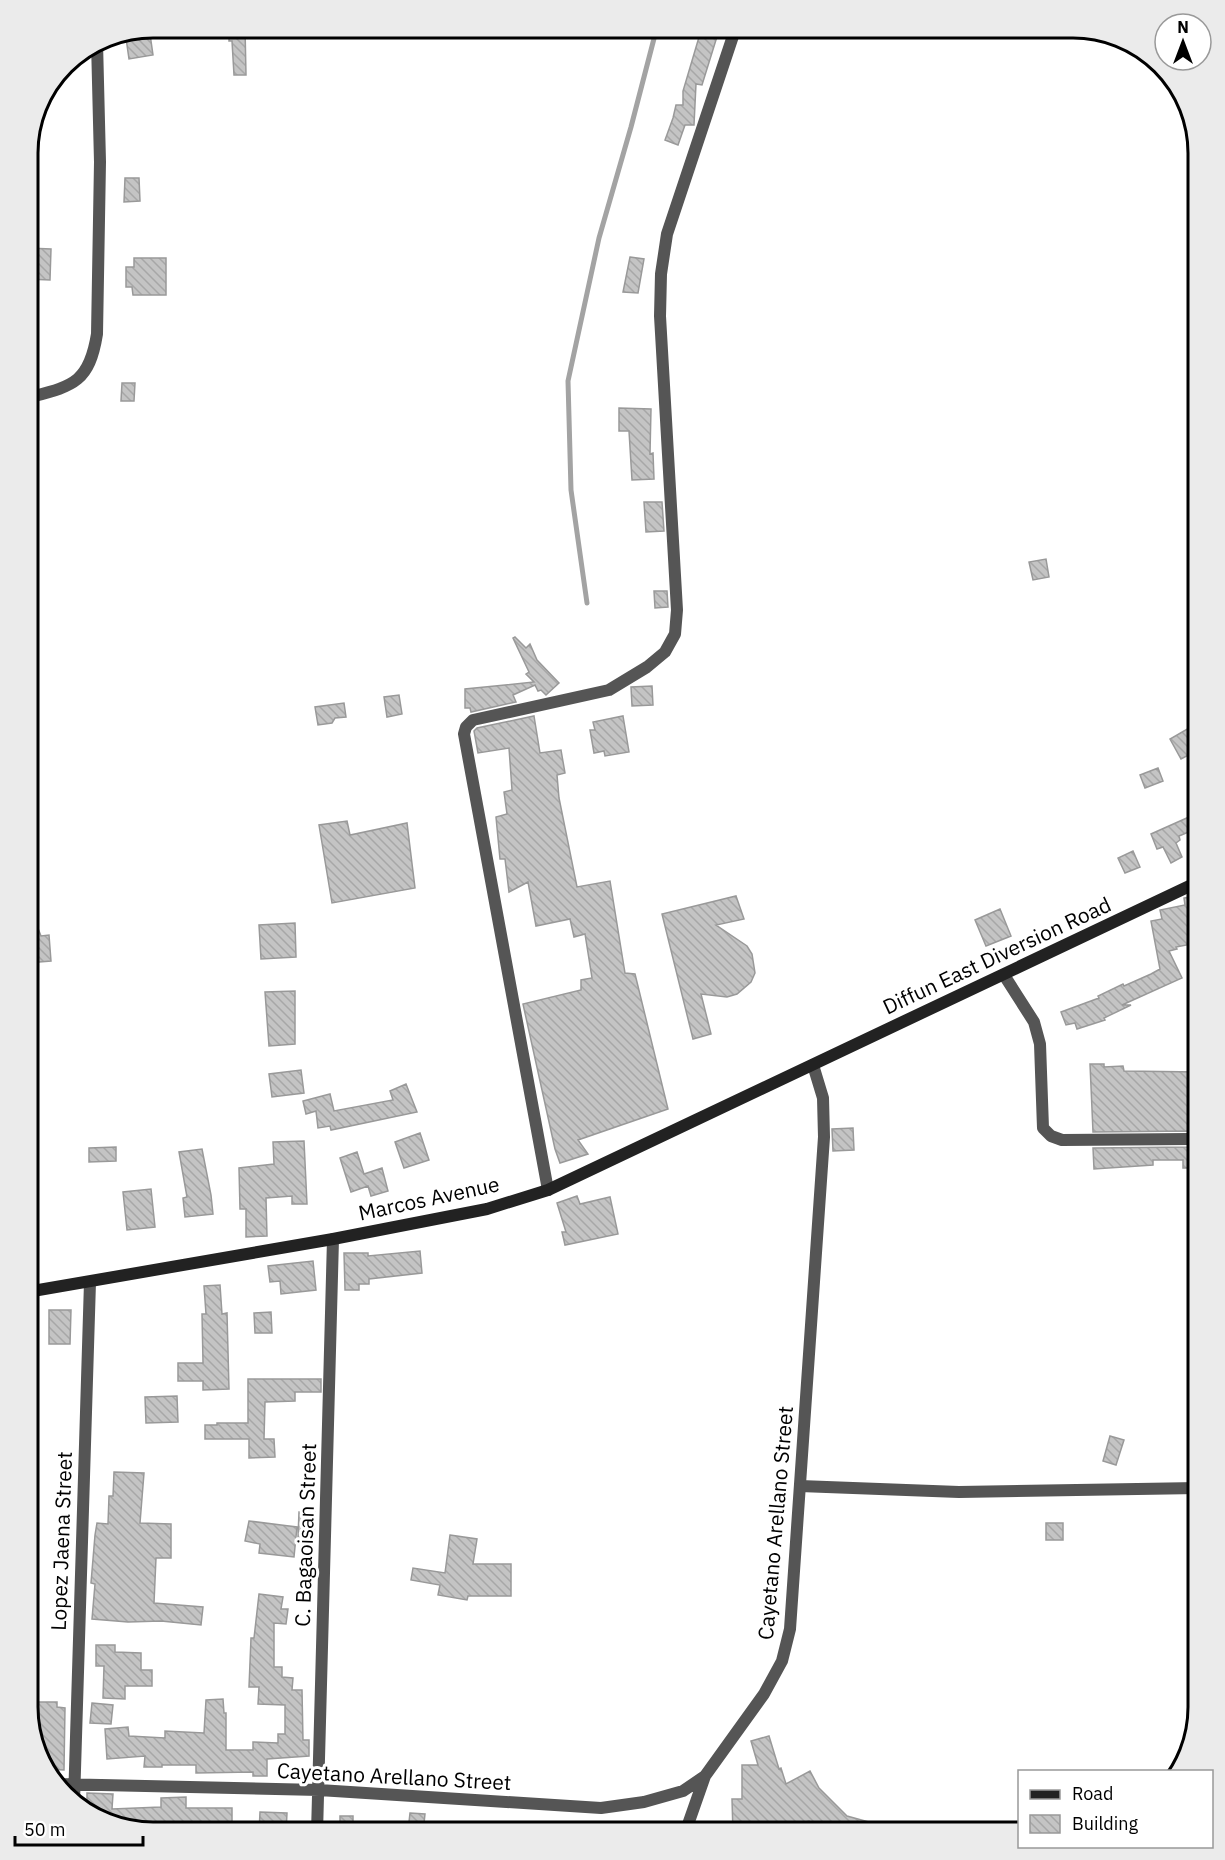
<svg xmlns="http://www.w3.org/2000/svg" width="1225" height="1860" font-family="'IBM Plex Sans',sans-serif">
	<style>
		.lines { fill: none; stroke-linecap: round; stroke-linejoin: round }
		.stream { stroke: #a3a3a3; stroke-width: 5 }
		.building { fill: url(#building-back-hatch); stroke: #999; stroke-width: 1.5 }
		.minor { stroke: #555; stroke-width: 12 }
		.secondary { stroke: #222; stroke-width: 12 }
		.labels { text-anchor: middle; stroke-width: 6; stroke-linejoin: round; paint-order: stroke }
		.street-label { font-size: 21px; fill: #000; stroke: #fff }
		.rim { fill: none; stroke: #000; stroke-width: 3 }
	</style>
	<defs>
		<pattern id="building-back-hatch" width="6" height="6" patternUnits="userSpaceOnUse" patternTransform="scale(1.5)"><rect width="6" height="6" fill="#c4c4c4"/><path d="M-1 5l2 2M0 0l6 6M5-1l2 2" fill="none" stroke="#a7a7a7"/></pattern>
	</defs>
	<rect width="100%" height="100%" fill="#fff"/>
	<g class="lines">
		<path class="stream" d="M 587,603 L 571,490 L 568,381 L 599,238 L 631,127 L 657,27"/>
	</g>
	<path class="building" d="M 245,27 L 246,75 L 234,75 L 232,41 L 229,41 L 229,28 Z
		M 702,27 L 720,27 L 702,85 L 696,84 L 694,125 L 685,125 L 678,145 L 665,140 L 673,118 L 676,105 L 683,105 L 683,91 Z
		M 150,34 L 153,55 L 129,59 L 126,38 Z
		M 125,178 L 139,178 L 140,201 L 124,202 Z
		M 27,248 L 51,249 L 50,280 L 27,279 Z
		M 630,257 L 644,259 L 638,293 L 623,292 Z
		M 134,258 L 166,258 L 166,295 L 133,295 L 132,287 L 126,287 L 126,267 L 134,267 Z
		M 122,383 L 135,383 L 134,401 L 121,401 Z
		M 619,408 L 651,409 L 650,454 L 653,453 L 654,479 L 632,480 L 629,431 L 619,431 Z
		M 644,502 L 662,502 L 664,531 L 646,532 Z
		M 1046,559 L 1049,577 L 1033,580 L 1029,562 Z
		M 654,591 L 667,591 L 668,607 L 655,608 Z
		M 515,637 L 526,648 L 530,644 L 537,660 L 559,683 L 546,695 L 541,690 L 538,691 L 535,685 L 513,695 L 516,702 L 471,712 L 470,708 L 465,708 L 465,689 L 534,682 L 526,674 L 529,672 L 513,638 Z
		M 652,686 L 653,705 L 632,706 L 631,687 Z
		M 399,695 L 402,714 L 387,717 L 384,697 Z
		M 344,703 L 346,717 L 335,718 L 332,723 L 318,725 L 315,707 Z
		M 534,716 L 540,753 L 561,750 L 565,773 L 557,775 L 559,798 L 577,887 L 610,881 L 625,973 L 635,974 L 668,1109 L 578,1140 L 588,1154 L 560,1163 L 555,1149 L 523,1004 L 581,990 L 581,980 L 592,978 L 585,934 L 574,937 L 570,919 L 536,926 L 528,882 L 509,892 L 505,859 L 500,859 L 496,817 L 507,814 L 504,792 L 512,790 L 509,748 L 478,753 L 474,731 L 477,728 Z
		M 623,716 L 629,752 L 605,756 L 604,751 L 594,753 L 590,730 L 595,730 L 593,722 Z
		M 1189,728 L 1198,744 L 1198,750 L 1181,759 L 1170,739 Z
		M 1158,768 L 1163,781 L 1145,788 L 1140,775 Z
		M 1198,813 L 1198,828 L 1179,836 L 1180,840 L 1176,843 L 1182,857 L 1171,863 L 1163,847 L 1157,849 L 1151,834 Z
		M 347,821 L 350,835 L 407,823 L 415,888 L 332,903 L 319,825 Z
		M 1133,851 L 1140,867 L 1125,873 L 1118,858 Z
		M 1198,895 L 1197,943 L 1176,947 L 1177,949 L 1169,951 L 1182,978 L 1122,1005 L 1131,1005 L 1104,1018 L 1105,1020 L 1077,1029 L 1075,1023 L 1066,1025 L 1061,1012 L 1099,998 L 1098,996 L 1123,984 L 1124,986 L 1151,974 L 1160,969 L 1151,921 L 1162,919 L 1160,910 L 1185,905 L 1184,898 Z
		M 736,896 L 744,919 L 716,925 L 747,946 L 752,954 L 755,973 L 751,982 L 737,994 L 727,997 L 701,994 L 711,1034 L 693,1039 L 662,914 Z
		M 30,908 L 41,936 L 49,935 L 51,961 L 27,963 L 27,949 L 30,949 L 27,911 Z
		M 1000,909 L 1011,936 L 986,946 L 975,920 Z
		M 295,923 L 296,957 L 261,959 L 259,925 Z
		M 295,991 L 295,1044 L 269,1046 L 265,992 Z
		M 1090,1064 L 1104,1064 L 1104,1067 L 1123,1066 L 1124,1071 L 1198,1072 L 1196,1132 L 1191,1131 L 1093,1132 Z
		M 301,1070 L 304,1093 L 272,1097 L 269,1074 Z
		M 406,1084 L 417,1112 L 331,1130 L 330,1126 L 318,1128 L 316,1111 L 306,1114 L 303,1101 L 330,1094 L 334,1111 L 393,1100 L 390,1091 Z
		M 853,1128 L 854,1150 L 833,1151 L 832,1129 Z
		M 420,1133 L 429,1160 L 404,1168 L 395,1142 Z
		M 304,1141 L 307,1204 L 292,1204 L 292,1196 L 266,1198 L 267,1236 L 246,1237 L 246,1209 L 240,1209 L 239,1168 L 274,1164 L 273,1142 Z
		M 1196,1145 L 1197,1168 L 1183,1168 L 1183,1160 L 1153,1160 L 1153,1165 L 1094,1169 L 1093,1148 L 1191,1147 Z
		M 116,1147 L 116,1161 L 89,1162 L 89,1148 Z
		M 202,1149 L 211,1195 L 213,1214 L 185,1217 L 183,1198 L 187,1197 L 179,1152 Z
		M 357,1152 L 364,1174 L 382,1168 L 388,1191 L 371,1196 L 368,1186 L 351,1192 L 340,1158 Z
		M 151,1189 L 155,1227 L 127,1230 L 123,1192 Z
		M 577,1196 L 580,1204 L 610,1197 L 618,1234 L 565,1245 L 562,1232 L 566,1232 L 557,1203 Z
		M 420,1251 L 422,1273 L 369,1279 L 369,1284 L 359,1284 L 359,1290 L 345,1290 L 344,1253 L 368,1253 L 368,1256 Z
		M 313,1261 L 316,1290 L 281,1294 L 280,1281 L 270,1282 L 268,1266 Z
		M 220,1285 L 222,1314 L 227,1313 L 229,1389 L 203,1390 L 203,1381 L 178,1381 L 178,1363 L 203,1363 L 202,1314 L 206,1314 L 204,1286 Z
		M 49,1310 L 71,1310 L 70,1344 L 49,1344 Z
		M 271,1312 L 272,1333 L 255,1333 L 254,1313 Z
		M 248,1379 L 321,1379 L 321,1392 L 295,1392 L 295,1401 L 265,1402 L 264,1439 L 274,1439 L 275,1457 L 249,1458 L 249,1439 L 205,1439 L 205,1425 L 217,1425 L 217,1423 L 248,1423 Z
		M 177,1396 L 178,1422 L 146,1423 L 145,1397 Z
		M 1110,1436 L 1124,1440 L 1116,1465 L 1103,1461 Z
		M 114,1472 L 144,1473 L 140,1523 L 171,1524 L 171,1558 L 156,1558 L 154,1603 L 203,1607 L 201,1625 L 161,1621 L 128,1622 L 92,1619 L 95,1584 L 91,1583 L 95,1535 L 97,1523 L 108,1524 L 109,1496 L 113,1496 Z
		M 299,1512 L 315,1512 L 314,1538 L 298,1537 Z
		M 249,1521 L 297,1527 L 294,1557 L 259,1553 L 260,1544 L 245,1541 Z
		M 1046,1523 L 1063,1523 L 1063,1540 L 1046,1540 Z
		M 450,1535 L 477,1539 L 473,1564 L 511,1564 L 511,1596 L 468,1596 L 467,1600 L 438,1595 L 440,1585 L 411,1580 L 413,1568 L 445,1573 Z
		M 259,1594 L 283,1597 L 281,1609 L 288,1609 L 286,1624 L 274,1623 L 274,1667 L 282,1667 L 282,1677 L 293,1678 L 292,1690 L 302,1690 L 303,1740 L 309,1740 L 309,1756 L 267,1759 L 267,1776 L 253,1776 L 253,1772 L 196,1773 L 196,1765 L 162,1765 L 162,1767 L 144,1767 L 145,1756 L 107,1759 L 105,1729 L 128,1727 L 129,1736 L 165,1738 L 165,1731 L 204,1733 L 206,1700 L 223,1699 L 224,1713 L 226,1713 L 226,1750 L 253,1750 L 253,1742 L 278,1743 L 278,1734 L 285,1734 L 285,1705 L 258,1704 L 259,1687 L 249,1687 L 251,1638 L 254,1638 Z
		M 96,1645 L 115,1645 L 115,1652 L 141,1653 L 141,1670 L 152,1670 L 152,1686 L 125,1686 L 125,1699 L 103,1698 L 104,1666 L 96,1666 Z
		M 34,1702 L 57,1702 L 57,1707 L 65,1708 L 64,1770 L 44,1769 L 33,1731 Z
		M 92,1703 L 113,1705 L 111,1724 L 90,1723 Z
		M 769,1736 L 779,1769 L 781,1768 L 786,1784 L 810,1771 L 819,1788 L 847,1816 L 869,1822 L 867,1833 L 813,1833 L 809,1821 L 773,1833 L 733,1833 L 732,1799 L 742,1799 L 742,1765 L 758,1765 L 751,1741 Z
		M 87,1793 L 113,1794 L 112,1809 L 161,1807 L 161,1798 L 186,1797 L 186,1808 L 232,1808 L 232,1830 L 206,1830 L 206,1824 L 161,1825 L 161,1822 L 115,1823 L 83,1812 L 81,1809 L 87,1809 Z
		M 260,1812 L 287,1813 L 286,1833 L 259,1833 Z
		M 410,1813 L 425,1814 L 423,1833 L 408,1831 Z
		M 340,1816 L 353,1816 L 353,1833 L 340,1833 Z"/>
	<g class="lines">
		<path class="minor" d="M 27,398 C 72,386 89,384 97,334 L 100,162 L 97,42
			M 1004,975 L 1034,1022 L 1040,1044 L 1043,1128 L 1051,1136 L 1062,1140 L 1191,1139
			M 548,1190 L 464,734 L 466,727 L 473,720 L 609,690 L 647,667 L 665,652 L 675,634 L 677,610 L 660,316 L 661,274 L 667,234 L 736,27
			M 800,1486 L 959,1492 L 1198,1488
			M 57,1784 L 319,1790 L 601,1808 L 644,1802 L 683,1791 L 705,1776 L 764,1694 L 782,1661 L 790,1629 L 824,1137 L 823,1098 L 813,1065
			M 74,1802 L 90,1282
			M 317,1833 L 333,1239
			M 685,1833 L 705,1776"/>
		<path class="secondary" d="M 27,1292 L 333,1239 L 487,1209 L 548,1190 L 1198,882"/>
	</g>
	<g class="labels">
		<g class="street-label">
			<text transform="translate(997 956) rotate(-25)" y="7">Diffun East Diversion Road</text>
			<text transform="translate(429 1199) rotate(-12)" y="7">Marcos Avenue</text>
			<text transform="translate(776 1523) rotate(-85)" y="7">Cayetano Arellano Street</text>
			<text transform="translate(306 1535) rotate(-88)" y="7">C. Bagaoisan Street</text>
			<text transform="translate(62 1541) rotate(-88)" y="7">Lopez Jaena Street</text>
			<text transform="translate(394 1777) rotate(3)" y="7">Cayetano Arellano Street</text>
		</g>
	</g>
	<path d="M0 0H1225V1860H0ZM153 38H1073A115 115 0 0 1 1188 153V1707A115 115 0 0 1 1073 1822H153A115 115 0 0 1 38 1707V153A115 115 0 0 1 153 38Z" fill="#ebebeb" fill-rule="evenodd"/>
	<path class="rim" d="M153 38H1073A115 115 0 0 1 1188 153V1707A115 115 0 0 1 1073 1822H153A115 115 0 0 1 38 1707V153A115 115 0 0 1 153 38Z"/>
	<rect x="1018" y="1770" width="195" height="78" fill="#ffffff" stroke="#999999" stroke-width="1.5"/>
	<rect x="1030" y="1790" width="30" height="9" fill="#222222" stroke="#999999" stroke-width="1.5"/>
	<text x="1072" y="1800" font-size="18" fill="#000000">Road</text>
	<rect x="1030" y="1815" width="30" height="18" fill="url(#building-back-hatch)" stroke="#999999" stroke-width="1.5"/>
	<text x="1072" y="1830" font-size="18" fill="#000000">Building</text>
	<g transform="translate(1183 42)"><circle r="28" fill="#ffffff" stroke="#999999" stroke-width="1.5"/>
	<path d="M0-4.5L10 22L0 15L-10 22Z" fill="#000000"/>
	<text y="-9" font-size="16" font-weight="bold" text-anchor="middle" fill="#000000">N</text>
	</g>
	<path d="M15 1836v9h128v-9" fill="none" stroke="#000000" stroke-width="3"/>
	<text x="24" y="1836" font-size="18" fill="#000000" stroke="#ffffff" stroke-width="4.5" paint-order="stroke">50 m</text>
</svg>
